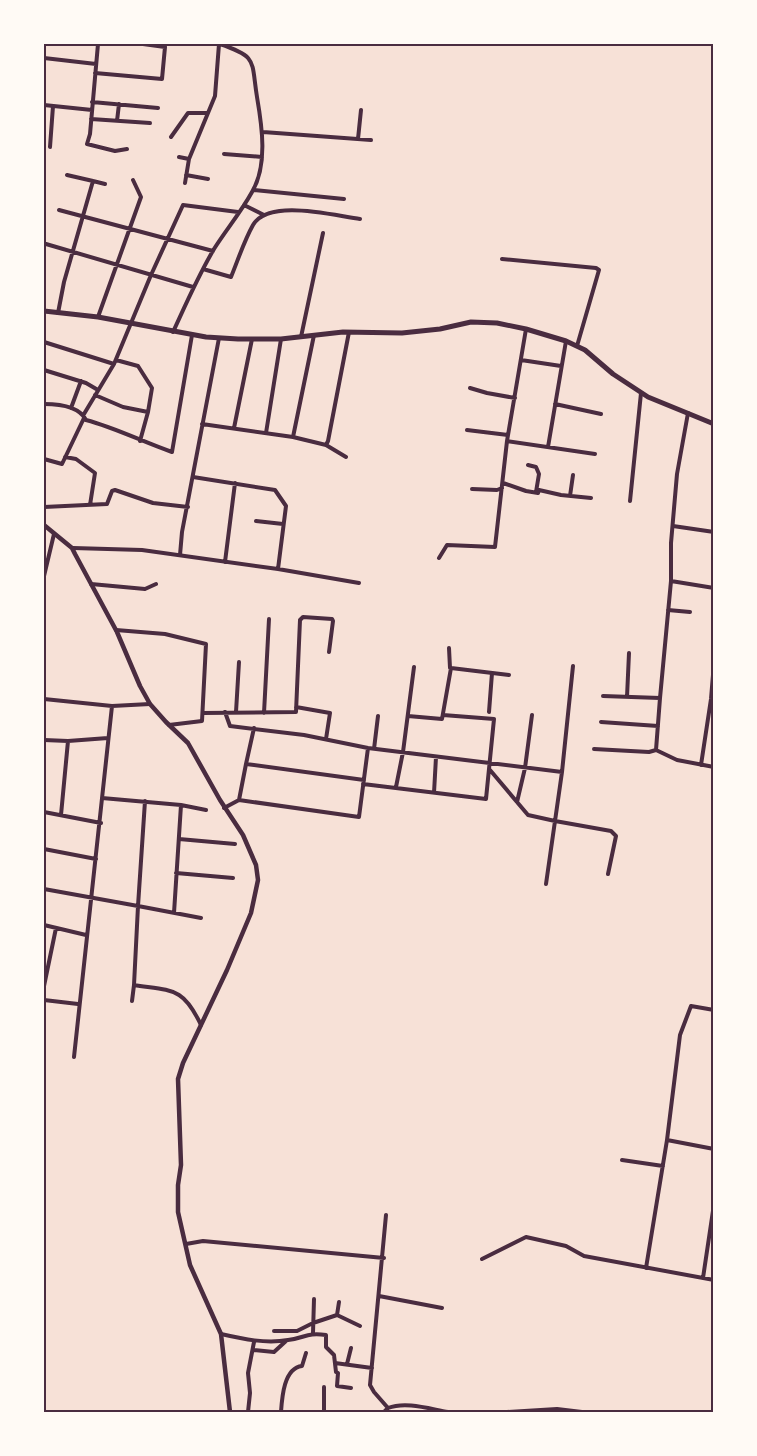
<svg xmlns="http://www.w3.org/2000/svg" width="757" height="1456" font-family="'Alegreya Sans',sans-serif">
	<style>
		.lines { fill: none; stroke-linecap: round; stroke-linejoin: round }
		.minor { stroke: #4a2c40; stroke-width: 4 }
		.tertiary { stroke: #4a2c40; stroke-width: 4.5 }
		.primary { stroke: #4a2c40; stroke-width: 5 }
		.neatline { fill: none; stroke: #4a2c40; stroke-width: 2 }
	</style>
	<rect width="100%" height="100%" fill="#f7e1d7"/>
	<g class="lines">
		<path class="minor" d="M 98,44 L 90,134 L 87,144 L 115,151 L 127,149
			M 44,58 L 96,64
			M 95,73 L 162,79 L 165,47 L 143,44
			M 92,102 L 158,108
			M 44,105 L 92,110
			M 91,119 L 150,123
			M 117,121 L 119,104
			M 263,132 L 371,140
			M 171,137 L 188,113 L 208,113
			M 358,139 L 361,110
			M 50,147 L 53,106
			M 224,154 L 262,157
			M 179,157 L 189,159
			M 186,175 L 208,179
			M 93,181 L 105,184
			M 185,183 L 189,159 L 215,96 L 219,44
			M 254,190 L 344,199
			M 244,205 L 264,215
			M 59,210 L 213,251
			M 46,244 L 193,287
			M 502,259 L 596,268 L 599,270 L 577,346
			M 203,269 L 231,277 C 238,260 244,241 253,225 C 269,198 335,216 360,219
			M 58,313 L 64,282 L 93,181 L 67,175
			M 98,317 L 141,197 L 133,180
			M 173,332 C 186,304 198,276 214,249 C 226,230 241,212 252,192 C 268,165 262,126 257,97 C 251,60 258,57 220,44
			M 301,337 L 323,233
			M 44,342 L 114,364
			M 116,360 L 138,366 L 152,388 L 148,412 L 140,441
			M 521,360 L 561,366
			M 44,370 L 86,383 L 98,390
			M 470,388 L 487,393 L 515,398
			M 95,395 L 123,407 L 148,412
			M 44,404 C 59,404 79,406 86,420 C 116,428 143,442 172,452 L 192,335
			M 555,404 L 601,414
			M 71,408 L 81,381
			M 84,414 L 114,364 L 151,275 L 183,205 L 238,212
			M 202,424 L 293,437 L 326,445 L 328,441 L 349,332
			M 234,428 L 252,339
			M 467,430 L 508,435
			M 266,433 L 281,339
			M 293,437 L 314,335
			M 507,441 L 595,454
			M 326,445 L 346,457
			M 548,447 L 566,341
			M 65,457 L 76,459 L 95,473 L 90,505
			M 44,459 L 62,464 L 84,418
			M 528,465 L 536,467 L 539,474 L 536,492
			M 193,477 L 275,490 L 286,506 L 278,569
			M 503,483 L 526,491 L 538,493 L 539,490 L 561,495 L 591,498
			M 472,489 L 497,490 L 502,488
			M 570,496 L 573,475
			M 630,501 L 641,393
			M 44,507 L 107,504 L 112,491 L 115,490 L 153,503 L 188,507
			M 256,521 L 283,524
			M 673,526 L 714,532
			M 73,548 L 142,550 L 278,569 L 359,583
			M 180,555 L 182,532 L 219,338
			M 439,558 L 447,545 L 495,547 L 507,441 L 526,329
			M 225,562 L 235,483
			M 44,576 L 54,534
			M 671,581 L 714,588
			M 91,584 L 145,589 L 156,584
			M 668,610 L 690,612
			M 116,630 L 165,634 L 206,644 L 202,721 L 169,725
			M 449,648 L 450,668
			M 603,696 L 660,698 L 656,750
			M 627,697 L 629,653
			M 660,698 L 671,581 L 671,543 L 677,474 L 688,413
			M 44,699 L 112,706 L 150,704
			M 296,707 L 330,713 L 326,739
			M 225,712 L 230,726 L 304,735 L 368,748 L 562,772 L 546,884
			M 236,712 L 239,662
			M 489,712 L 492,673
			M 203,713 L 296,712 L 300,620 L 303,617 L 332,619 L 333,621 L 329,652
			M 264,713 L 269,619
			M 408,716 L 442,719 L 451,668 L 509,675
			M 601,722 L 658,726
			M 44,740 L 68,741 L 108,738
			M 374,749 L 378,716
			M 594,749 L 649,752 L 656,750 L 677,760 L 714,767
			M 246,764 L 254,728
			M 701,765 L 711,699 L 714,663
			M 490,770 L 528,815 L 555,821 L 611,831 L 616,836 L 608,874
			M 562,772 L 573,666
			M 364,780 L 246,764 L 239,800 L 359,817 L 368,748
			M 363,784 L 486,799 L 494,719 L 443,715
			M 396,787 L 403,752 L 414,667
			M 434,793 L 436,757
			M 102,798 L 181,805 L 206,810
			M 145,801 L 138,906 L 201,918
			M 517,802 L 525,768 L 532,715
			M 224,808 L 239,800
			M 44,812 L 101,823
			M 61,815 L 68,741
			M 179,839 L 235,844
			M 44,849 L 96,859
			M 176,873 L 233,878
			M 44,889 L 138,906 L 134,985
			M 174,913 L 181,805
			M 44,925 L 86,935
			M 44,986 L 56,928
			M 44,1000 L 78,1004
			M 132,1001 L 134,985 C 173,991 183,987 201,1025
			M 74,1057 L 112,706
			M 667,1140 L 714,1149
			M 622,1160 L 663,1166
			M 186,1244 L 203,1241 L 384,1258
			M 482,1259 L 526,1237 L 566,1246 L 584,1256 L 714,1280
			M 646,1268 L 667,1140 L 680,1035 L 691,1006 L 714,1010
			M 703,1278 L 714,1204
			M 379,1296 L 442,1308
			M 339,1302 L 337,1315 L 360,1326
			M 274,1331 L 297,1331 L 313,1323 L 337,1315
			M 313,1333 L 314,1299
			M 221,1334 C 243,1339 266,1344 288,1340 C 305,1338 307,1332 326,1335 L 326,1347 L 334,1355 L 336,1372 L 338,1373 L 337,1386 L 351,1388
			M 253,1350 L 274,1352 L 286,1341
			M 335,1363 L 372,1368
			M 347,1364 L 351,1348
			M 388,1408 C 406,1401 430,1409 448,1412
			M 248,1412 L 250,1393 L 248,1373 L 254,1342
			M 281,1412 C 282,1397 284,1368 302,1366 L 306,1353
			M 324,1412 L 324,1387
			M 384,1412 L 388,1408 L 374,1392 L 370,1385 L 386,1215
			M 507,1412 L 557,1409 L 582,1412"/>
		<path class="tertiary" d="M 44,525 L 72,548 L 75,554 L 117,632 L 140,686 L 150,704 L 166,722 L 188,743 L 220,800 L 243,835 L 256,865 L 258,880 L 251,913 L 227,970 L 183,1063 L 178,1079 L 181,1165 L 178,1185 L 178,1212 L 190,1265 L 221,1334 L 230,1412"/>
		<path class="primary" d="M 44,311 L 98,317 L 206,337 L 238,339 L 281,339 L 343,332 L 402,333 L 440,329 L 471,322 L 497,323 L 526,329 L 566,341 L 585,350 L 613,374 L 648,397 L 714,424"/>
	</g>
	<rect width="757" height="1456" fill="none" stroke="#fffaf5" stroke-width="90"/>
	<rect x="45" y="45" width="667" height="1366" class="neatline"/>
</svg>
